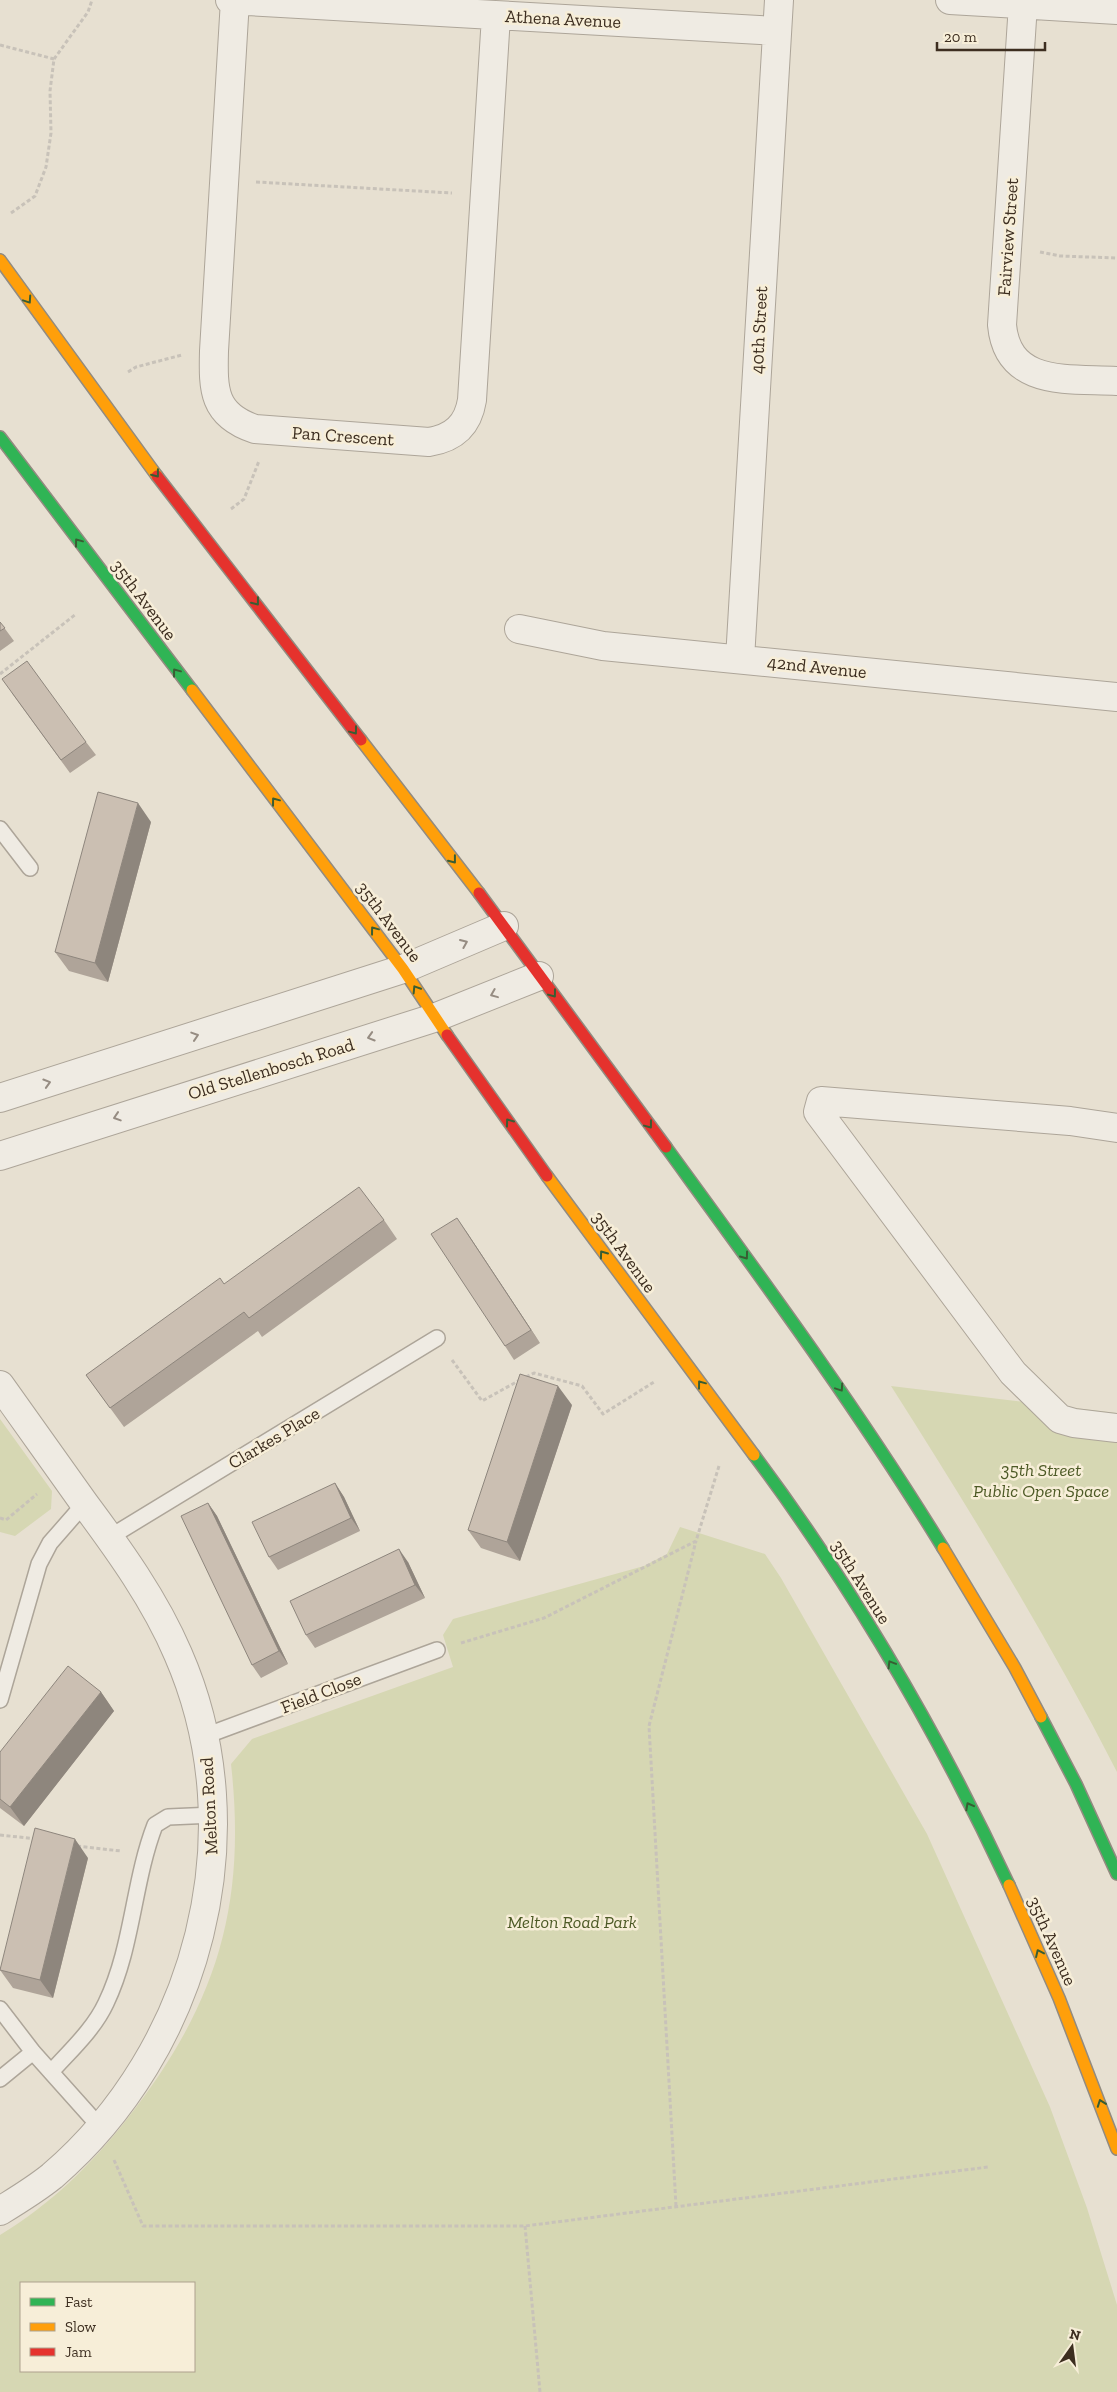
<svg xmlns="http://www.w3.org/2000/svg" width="1117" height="2392" font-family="'Zilla Slab',serif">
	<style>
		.green { fill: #d6d7b3; fill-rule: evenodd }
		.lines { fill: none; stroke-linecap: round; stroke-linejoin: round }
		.lane-casing { stroke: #ada599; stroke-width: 18 }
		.street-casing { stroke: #ada599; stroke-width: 30 }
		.fast-casing { stroke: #928b80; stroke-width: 14 }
		.slow-casing { stroke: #928b80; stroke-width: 14 }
		.jam-casing { stroke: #928b80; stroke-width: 14 }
		.path { stroke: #c8c2b9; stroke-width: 3; stroke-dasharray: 4 2.5; stroke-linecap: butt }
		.lane { stroke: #efebe3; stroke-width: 15 }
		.street { stroke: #efebe3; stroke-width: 28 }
		.fast { stroke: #30b455; stroke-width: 11 }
		.slow { stroke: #ff9f0a; stroke-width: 11 }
		.jam { stroke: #e5322d; stroke-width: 11 }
		.wall { fill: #afa499 }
		.shaded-wall { fill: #8e867d }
		.building { fill: #cbbfb2; stroke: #8e867d }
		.oneway { stroke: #385d33 }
		.oneway2 { stroke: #968c82 }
		.labels { text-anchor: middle; stroke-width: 5; stroke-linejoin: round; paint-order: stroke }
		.street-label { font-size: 18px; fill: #3d2e20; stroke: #f7eed8 }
		.park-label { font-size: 18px; font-style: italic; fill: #4d5a26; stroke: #f7eed8 }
	</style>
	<rect width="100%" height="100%" fill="#e7e0d1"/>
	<path class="green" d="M 891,1386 L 1117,1413 L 1117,1772 C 1049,1639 971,1512 891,1386 Z
		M 0,1419 L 52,1491 L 51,1509 L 15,1536 L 0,1532 Z
		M 680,1527 L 765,1554 L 781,1578 L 927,1834 L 1050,2107 L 1087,2208 L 1117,2305 L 1117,2392 L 0,2392 L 0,2235 C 50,2205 92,2164 127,2119 C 216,2006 247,1907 231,1764 L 252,1739 L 453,1667 L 443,1635 L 453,1619 L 644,1566 L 667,1554 ZM 21,2283 L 194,2283 L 194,2371 L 21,2371 Z"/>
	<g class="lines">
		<defs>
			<path id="lane" d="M 0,829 L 30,868
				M 110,1537 L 437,1338
				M 0,1700 L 39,1564 L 50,1543 L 85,1503
				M 205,1736 L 437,1650
				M 0,2009 L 33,2052 L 100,2127
				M 52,2071 C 71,2050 94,2029 106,2003 C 133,1947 133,1882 155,1825 L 168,1817 L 214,1815
				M 0,2079 L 33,2052"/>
			<path id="street" d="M 230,0 L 777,31
				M 235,0 L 214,351 C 213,390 213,415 255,429 L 429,442 C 454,438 468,425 472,400 L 496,16
				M 950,0 L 1117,10
				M 1023,4 L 1002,325 C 1008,388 1070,378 1117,381
				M 519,629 L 603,646 L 1117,697
				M 740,659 L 779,0
				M 0,1098 L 403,969 L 504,926
				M 1117,1128 L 1070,1121 L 821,1101 L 818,1112 L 1013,1373 L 1060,1419 L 1074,1423 L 1117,1428
				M 0,1156 L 434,1018 L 539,976
				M 0,1385 C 28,1424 56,1464 84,1503 C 119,1550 155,1600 178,1654 C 256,1832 199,2050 52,2176 C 36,2189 18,2200 0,2211"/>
			<path id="fast" d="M 0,437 L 192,690
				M 666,1147 C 762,1279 858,1409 943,1548
				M 754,1455 C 854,1589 938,1733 1009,1885
				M 1041,1717 L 1076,1784 L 1117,1874"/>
			<path id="slow" d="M 0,260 L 157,476
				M 192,690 L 403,969 L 447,1035
				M 361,740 L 479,893
				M 547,1176 L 754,1455
				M 943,1548 L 1015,1668 L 1041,1717
				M 1009,1885 L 1059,1998 L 1117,2149"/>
			<path id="jam" d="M 157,476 L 361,740
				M 479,893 L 666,1147
				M 447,1035 L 547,1176"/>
		</defs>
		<use href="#lane" class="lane-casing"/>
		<use href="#street" class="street-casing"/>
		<use href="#fast" class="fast-casing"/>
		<use href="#slow" class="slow-casing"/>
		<use href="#jam" class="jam-casing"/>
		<path class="path" d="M 0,45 L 54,59
			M 256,182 L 452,193
			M 11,213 L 35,196 L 46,167 L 51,133 L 50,91 L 54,59 L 88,12 L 92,0
			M 1040,252 L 1060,256 L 1117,258
			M 128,372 L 136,367 L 182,355
			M 231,509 L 244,499 L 259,461
			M 0,674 L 76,614
			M 452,1360 L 482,1401 L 520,1380
			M 526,1377 L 534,1373 L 582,1386 L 603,1414 L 654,1382
			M 0,1518 L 6,1520 L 37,1494
			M 461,1643 L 544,1618 L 696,1541 L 719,1466
			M 0,1835 L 37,1839
			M 77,1846 L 121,1851
			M 114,2160 L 143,2226 L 525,2226 L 988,2167
			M 676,2206 L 649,1726 L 696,1541
			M 525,2226 L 540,2392"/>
		<use href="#lane" class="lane"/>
		<use href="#street" class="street"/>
		<use href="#fast" class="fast"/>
		<use href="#slow" class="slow"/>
		<use href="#jam" class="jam"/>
	</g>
	<path class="wall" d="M 0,622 L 14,641 L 0,651 Z
		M 11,692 L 86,742 L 96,755 L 70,773 Z
		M 151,822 L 108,982 L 69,971 L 55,952 Z
		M 384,1220 L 397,1239 L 262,1337 L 258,1331 L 124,1427 L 86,1375 L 224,1284 Z
		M 466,1231 L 540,1343 L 514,1360 L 505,1346 Z
		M 572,1405 L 520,1561 L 481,1548 L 468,1530 Z
		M 335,1483 L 344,1497 L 360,1531 L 278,1570 L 269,1557 Z
		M 208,1503 L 217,1516 L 288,1664 L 261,1678 L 252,1665 Z
		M 408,1562 L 425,1598 L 315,1648 L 306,1635 Z
		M 101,1692 L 114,1711 L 24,1826 L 0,1808 L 0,1752 Z
		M 88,1858 L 53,1998 L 13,1988 L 0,1970 L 0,1968 Z"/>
	<path class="shaded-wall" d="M 138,803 L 151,822 L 108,982 L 95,963 Z
		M 457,1218 L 466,1231 L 540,1343 L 531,1330 Z
		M 558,1386 L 572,1405 L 520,1561 L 507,1542 Z
		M 335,1483 L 344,1497 L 360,1531 L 351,1518 Z
		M 208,1503 L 217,1516 L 288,1664 L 279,1651 Z
		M 399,1549 L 408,1562 L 425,1598 L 415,1585 Z
		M 101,1692 L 114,1711 L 24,1826 L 10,1807 Z
		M 75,1839 L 88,1858 L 53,1998 L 40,1980 Z"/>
	<path class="building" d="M 0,622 L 5,628 L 0,631 Z
		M 27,661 L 86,742 L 61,760 L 2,679 Z
		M 98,792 L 138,803 L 95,963 L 55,952 Z
		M 359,1187 L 384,1220 L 249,1318 L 244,1312 L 110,1408 L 86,1375 L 220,1278 L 224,1284 Z
		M 457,1218 L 531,1330 L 505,1346 L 431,1234 Z
		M 520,1374 L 558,1386 L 507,1542 L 468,1530 Z
		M 335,1483 L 351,1518 L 269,1557 L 252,1522 Z
		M 208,1503 L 279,1651 L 252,1665 L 181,1516 Z
		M 399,1549 L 415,1585 L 306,1635 L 290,1601 Z
		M 68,1666 L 101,1692 L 10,1807 L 0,1799 L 0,1752 Z
		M 35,1828 L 75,1839 L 40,1980 L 0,1970 Z"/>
	<defs><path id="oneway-chevron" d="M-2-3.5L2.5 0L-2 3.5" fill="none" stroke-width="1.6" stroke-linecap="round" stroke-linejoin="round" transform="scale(1.25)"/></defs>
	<g class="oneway">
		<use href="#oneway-chevron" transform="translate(28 300) rotate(56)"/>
		<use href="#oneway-chevron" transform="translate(156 474) rotate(52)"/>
		<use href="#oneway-chevron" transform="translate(78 542) rotate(-127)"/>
		<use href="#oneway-chevron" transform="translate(256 602) rotate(52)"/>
		<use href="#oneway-chevron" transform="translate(176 672) rotate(-127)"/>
		<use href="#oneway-chevron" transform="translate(354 731) rotate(53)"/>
		<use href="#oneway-chevron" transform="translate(275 801) rotate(-127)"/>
		<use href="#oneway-chevron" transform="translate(453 860) rotate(52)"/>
		<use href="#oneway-chevron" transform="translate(374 930) rotate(-127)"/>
		<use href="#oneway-chevron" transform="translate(416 989) rotate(-122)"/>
		<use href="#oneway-chevron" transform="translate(553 994) rotate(53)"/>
		<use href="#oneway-chevron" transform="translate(509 1122) rotate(-126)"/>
		<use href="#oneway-chevron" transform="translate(649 1125) rotate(53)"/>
		<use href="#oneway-chevron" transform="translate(603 1254) rotate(-126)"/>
		<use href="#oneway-chevron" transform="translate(745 1256) rotate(54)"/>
		<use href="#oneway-chevron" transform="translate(701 1384) rotate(-127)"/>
		<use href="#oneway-chevron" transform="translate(840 1388) rotate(56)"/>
		<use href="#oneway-chevron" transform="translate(891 1664) rotate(-121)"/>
		<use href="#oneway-chevron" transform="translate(969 1806) rotate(-118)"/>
		<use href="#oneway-chevron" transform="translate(1039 1953) rotate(-115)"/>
		<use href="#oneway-chevron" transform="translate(1101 2103) rotate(-110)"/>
	</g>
	<g class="oneway2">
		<use href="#oneway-chevron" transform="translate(464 943) rotate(-23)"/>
		<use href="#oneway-chevron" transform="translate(494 994) rotate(158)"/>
		<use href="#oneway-chevron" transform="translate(195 1036) rotate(-18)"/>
		<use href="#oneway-chevron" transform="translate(371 1037) rotate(163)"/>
		<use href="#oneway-chevron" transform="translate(47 1083) rotate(-17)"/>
		<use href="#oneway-chevron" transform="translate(117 1117) rotate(162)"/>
	</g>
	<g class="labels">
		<g class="street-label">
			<text transform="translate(563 19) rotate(3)" y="6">Athena Avenue</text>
			<text transform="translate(1008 237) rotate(-86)" y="6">Fairview Street</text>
			<text transform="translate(759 330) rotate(-87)" y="6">40th Street</text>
			<text transform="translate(343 436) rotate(4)" y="6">Pan Crescent</text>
			<text transform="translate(144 600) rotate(53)" y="6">35th Avenue</text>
			<text transform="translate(817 667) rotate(6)" y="6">42nd Avenue</text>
			<text transform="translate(389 922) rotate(53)" y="6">35th Avenue</text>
			<text transform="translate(271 1069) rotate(-17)" y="6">Old Stellenbosch Road</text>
			<text transform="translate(624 1252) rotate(54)" y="6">35th Avenue</text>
			<text transform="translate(274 1438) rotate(-31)" y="6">Clarkes Place</text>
			<text transform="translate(861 1582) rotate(58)" y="6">35th Avenue</text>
			<text transform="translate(321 1693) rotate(-21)" y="6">Field Close</text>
			<text transform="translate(209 1806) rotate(-93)" y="6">Melton Road</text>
			<text transform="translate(1052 1941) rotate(66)" y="6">35th Avenue</text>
		</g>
		<g class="park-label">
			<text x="1041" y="1476">35th Street<tspan x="1041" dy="21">Public Open Space</tspan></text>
			<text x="572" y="1928">Melton Road Park</text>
		</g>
	</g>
	<rect x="20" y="2282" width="175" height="90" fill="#f7eed8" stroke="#ada18e"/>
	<rect x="30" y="2298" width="25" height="8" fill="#30b455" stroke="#ada18e"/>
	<text x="65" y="2307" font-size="15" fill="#3d2e20">Fast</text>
	<rect x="30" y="2323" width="25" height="8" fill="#ff9f0a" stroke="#ada18e"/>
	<text x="65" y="2332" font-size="15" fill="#3d2e20">Slow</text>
	<rect x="30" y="2348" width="25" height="8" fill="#e5322d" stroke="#ada18e"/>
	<text x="65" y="2357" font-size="15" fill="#3d2e20">Jam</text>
	<g transform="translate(1072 2347) rotate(14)" stroke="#f7eed8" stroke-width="4" paint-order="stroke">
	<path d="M0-4L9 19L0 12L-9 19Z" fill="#3d2e20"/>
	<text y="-8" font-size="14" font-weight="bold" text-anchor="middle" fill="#3d2e20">N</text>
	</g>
	<path d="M937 42v8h108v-8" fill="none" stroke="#3d2e20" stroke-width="2.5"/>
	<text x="944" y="42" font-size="15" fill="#3d2e20" stroke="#f7eed8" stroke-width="4" paint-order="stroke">20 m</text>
</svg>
